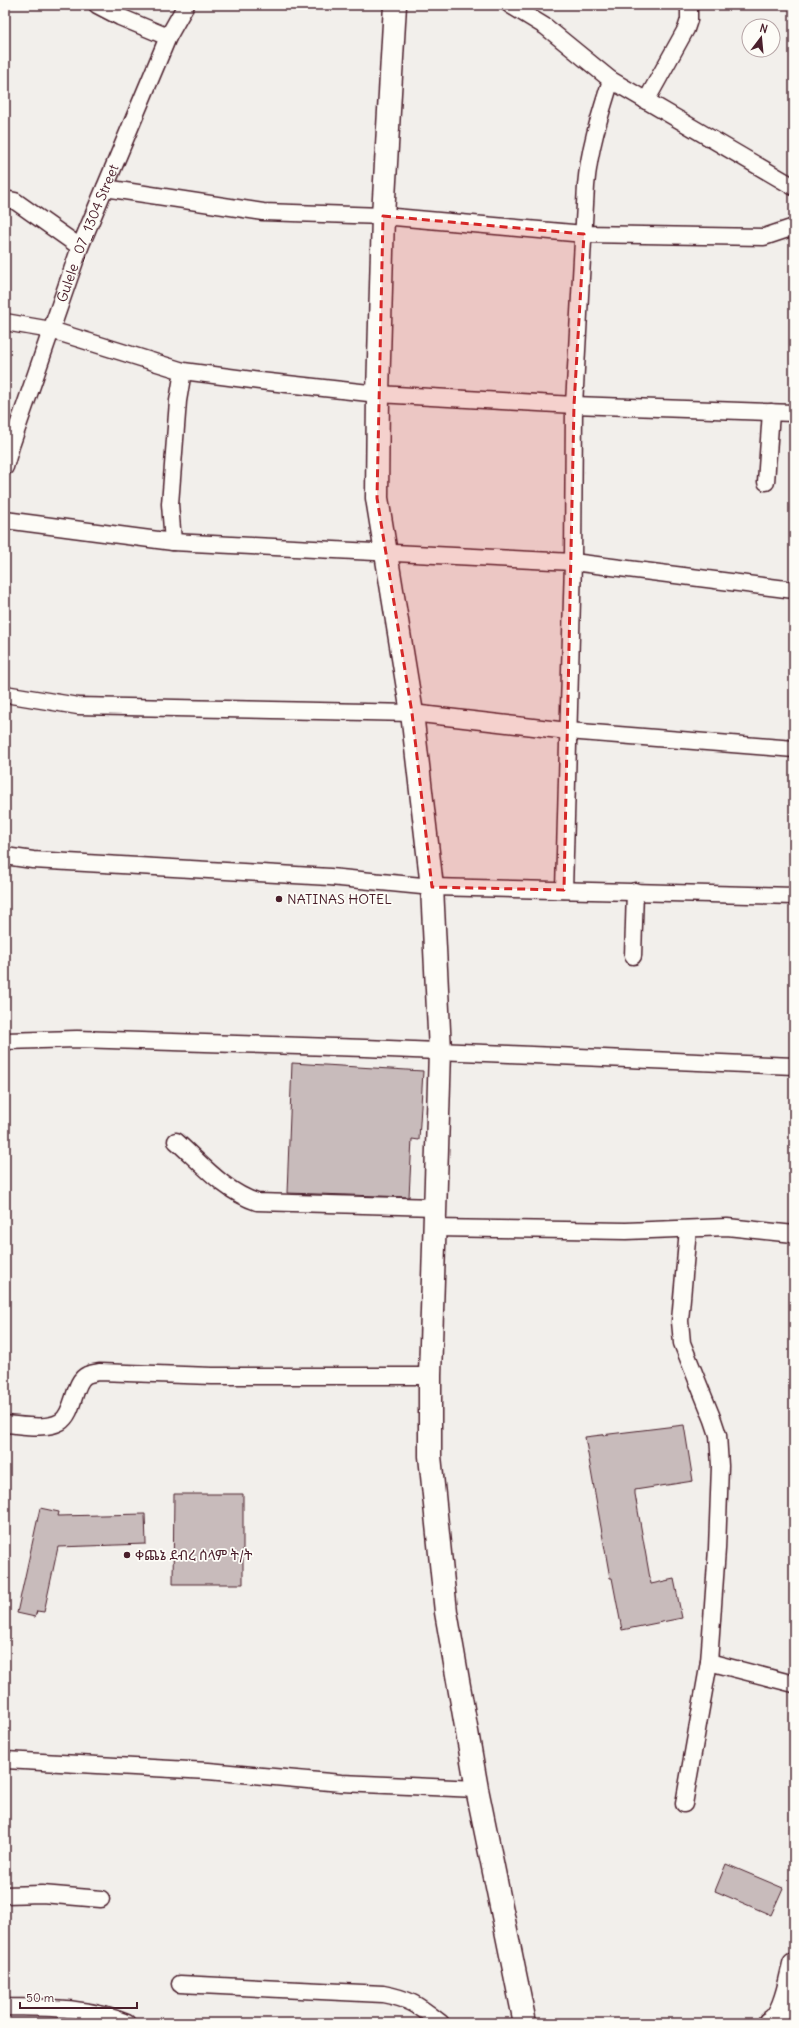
<svg xmlns="http://www.w3.org/2000/svg" width="799" height="2028" font-family="Delius,'Noto Sans Ethiopic',sans-serif">
	<style>
		.building { fill: #c8bbbb; stroke: #4a1f2b }
		.lines { fill: none; stroke-linecap: round; stroke-linejoin: round }
		.minor-casing { stroke: #4a1f2b; stroke-width: 19 }
		.secondary-casing { stroke: #4a1f2b; stroke-width: 25 }
		.minor { stroke: #fdfcf7; stroke-width: 16 }
		.secondary { stroke: #fdfcf7; stroke-width: 22 }
		.marked { fill: #d62828; fill-opacity: 0.2; stroke: #d62828; stroke-width: 3; stroke-dasharray: 8 5; stroke-linejoin: round }
		.poi-dot { fill: #4a1f2b; stroke: #fdfcf7; stroke-width: 1.5 }
		.labels { text-anchor: middle; stroke-width: 3.5; stroke-linejoin: round; paint-order: stroke }
		.street-label { font-size: 14px; fill: #4a1f2b; stroke: #fdfcf7 }
		.poi-label { font-size: 14px; fill: #4a1f2b; stroke: #fdfcf7; text-anchor: start }
	</style>
	<rect width="100%" height="100%" fill="#f2efeb"/>
	<filter id="ink" filterUnits="userSpaceOnUse"><feTurbulence type="fractalNoise" baseFrequency=".025" numOctaves="2"/><feDisplacementMap in="SourceGraphic" scale="8" xChannelSelector="R" yChannelSelector="G"/><feConvolveMatrix kernelMatrix="1 2 1 2 8 2 1 2 1" color-interpolation-filters="sRGB"/></filter>
	<g filter="url(#ink)">
		<path class="building" d="M 292,1063 L 423,1071 L 419,1140 L 412,1139 L 409,1197 L 287,1193 Z
			M 684,1425 L 693,1481 L 635,1490 L 635,1494 L 651,1584 L 674,1579 L 682,1618 L 622,1630 L 612,1578 L 610,1578 L 585,1437 Z
			M 174,1494 L 243,1494 L 243,1584 L 173,1584 Z
			M 40,1508 L 59,1512 L 58,1516 L 145,1514 L 146,1544 L 58,1547 L 44,1612 L 37,1611 L 35,1617 L 17,1613 Z
			M 726,1864 L 783,1888 L 771,1915 L 715,1891 Z"/>
		<g class="lines">
			<defs>
				<g id="minor">
					<path d="M 97,5 L 120,17 L 168,37"/>
					<path d="M 510,5 L 546,27 L 611,80 L 794,187"/>
					<path d="M 646,101 L 686,29 L 689,20 L 689,5"/>
					<path d="M 105,188 L 263,212 L 383,216 L 584,234 L 764,237 L 794,227"/>
					<path d="M 5,199 L 15,201 L 80,247"/>
					<path d="M 5,322 L 51,330 L 183,371 L 260,381 L 378,394 L 574,405 L 794,413"/>
					<path id="s1" d="M 5,467 L 11,446 L 80,247 L 168,37 L 186,5"/>
					<path d="M 766,482 L 771,412"/>
					<path d="M 5,520 L 173,542 L 573,562 L 794,590"/>
					<path d="M 173,542 L 170,504 L 178,401 L 183,371"/>
					<path d="M 5,694 L 78,706 L 412,713 L 568,731 L 794,749"/>
					<path d="M 5,856 L 33,860 L 330,877 L 432,887 L 794,896"/>
					<path d="M 564,890 L 573,562 L 574,405 L 586,186 C 589,149 600,115 611,80"/>
					<path d="M 633,956 L 635,891"/>
					<path d="M 5,1041 L 77,1039 L 365,1048 L 794,1066"/>
					<path d="M 176,1141 C 200,1162 225,1192 257,1202 L 435,1207"/>
					<path d="M 434,1228 L 626,1231 L 727,1227 L 794,1234"/>
					<path d="M 5,1424 C 21,1425 46,1430 60,1422 C 75,1413 73,1381 87,1375 C 91,1373 96,1373 99,1372 L 212,1376 L 430,1376"/>
					<path d="M 709,1662 L 794,1684"/>
					<path d="M 5,1760 L 208,1771 L 341,1783 L 477,1789"/>
					<path d="M 684,1804 L 709,1662 L 717,1549 L 720,1466 L 718,1435 L 713,1420 L 682,1343 L 680,1321 L 688,1229"/>
					<path d="M 5,1895 L 42,1894 L 101,1899"/>
					<path d="M 180,1984 L 383,1994 C 411,1999 419,2006 441,2023"/>
					<path d="M 5,2007 C 46,2008 88,2006 127,2023"/>
				</g>
				<path id="secondary" d="M 395,5 L 383,216 L 378,394 L 377,498 L 412,713 L 432,887 L 440,1051 L 430,1376 L 430,1456 L 446,1612 L 477,1789 L 525,2023
					M 769,2023 C 785,2016 790,1980 794,1964"/>
			</defs>
			<use href="#minor" class="minor-casing"/>
			<use href="#secondary" class="secondary-casing"/>
			<use href="#minor" class="minor"/>
			<use href="#secondary" class="secondary"/>
		</g>
	</g>
	<path class="marked" d="M 383,216 L 584,234 L 574,405 L 564,890 L 432,887 L 412,713 L 377,498 Z"/>
	<g class="poi-dot">
		<circle cx="279" cy="899" r="4"/>
		<circle cx="127" cy="1555" r="4"/>
	</g>
	<g class="labels">
		<g class="street-label">
			<text dy="5" stroke="none"><textPath href="#s1" startOffset="248">Gulele _07_1304 Street</textPath></text>
		</g>
		<g class="poi-label">
			<text x="287" y="904">NATINAS HOTEL</text>
			<text x="135" y="1560">ቀጨኔ ደብረ ሰላም ት/ት</text>
		</g>
	</g>
	<rect width="799" height="2028" fill="none" stroke="#fdfcf7" stroke-width="20"/>
	<rect x="10" y="10" width="779" height="2008" fill="none" stroke="#4a1f2b" stroke-width="1.5" filter="url(#ink)"/>
	<g transform="translate(761 38) rotate(16)"><circle r="19" fill="#fdfcf7" stroke="#b5a4a5"/>
	<path d="M0-3L7 15L0 10L-7 15Z" fill="#4a1f2b"/>
	<text y="-6" font-size="11" font-weight="bold" text-anchor="middle" fill="#4a1f2b">N</text>
	</g>
	<path d="M20 2002v6h117v-6" fill="none" stroke="#4a1f2b" stroke-width="2"/>
	<text x="26" y="2002" font-size="12" fill="#4a1f2b" stroke="#fdfcf7" stroke-width="3" paint-order="stroke">50 m</text>
</svg>
